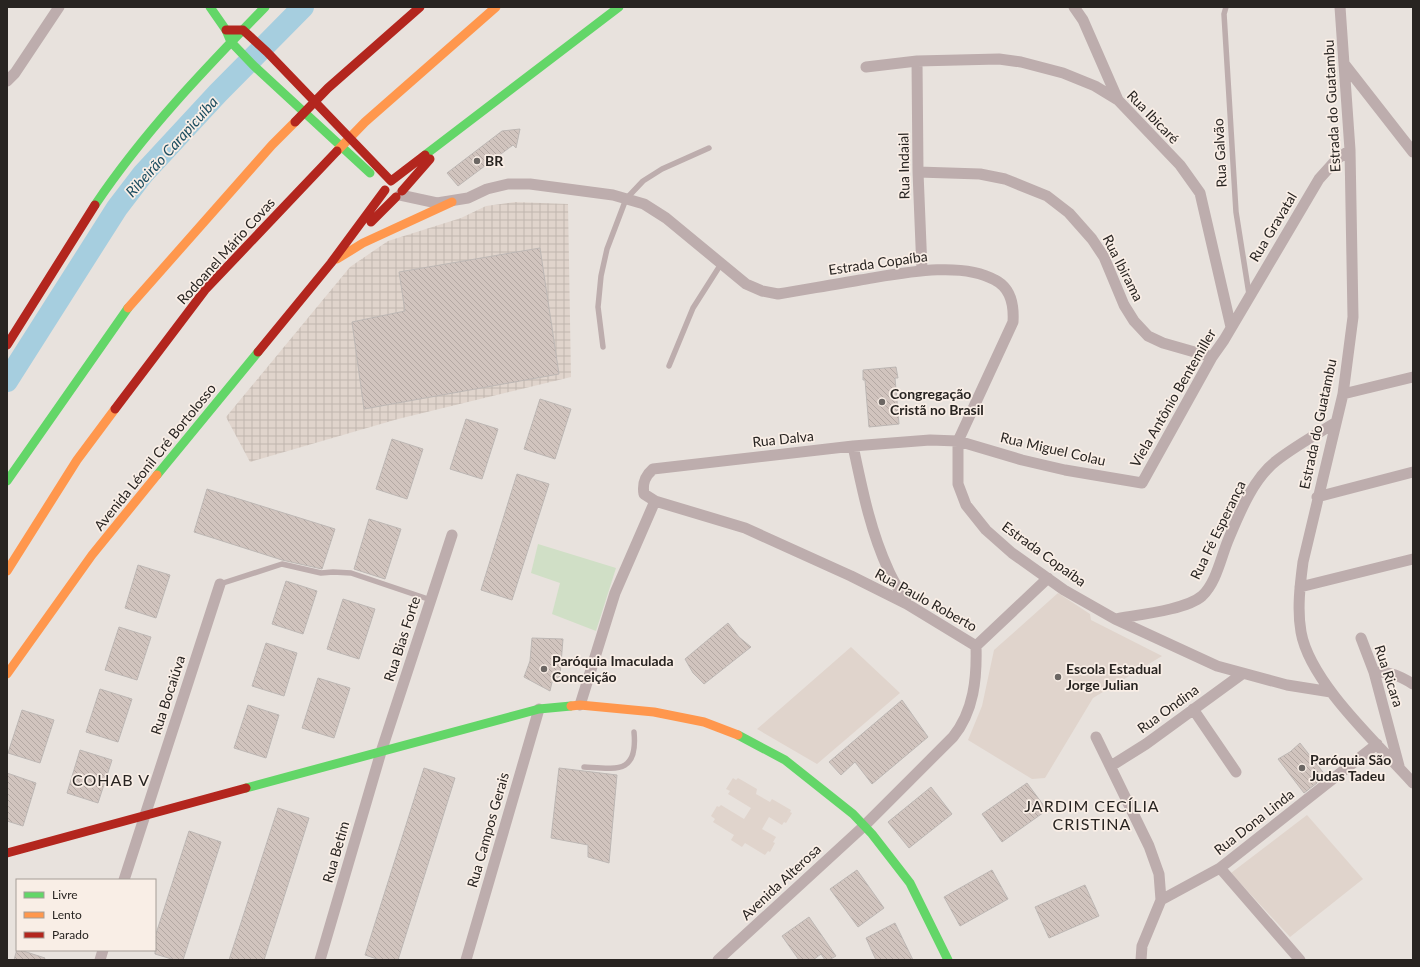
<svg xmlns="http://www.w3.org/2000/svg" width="1420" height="967" font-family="Lato,sans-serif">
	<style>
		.built { fill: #e0d4cc }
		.industrial { fill: url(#industrial-grid) }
		.park { fill: #d0dfc6 }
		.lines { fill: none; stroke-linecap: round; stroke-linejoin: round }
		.river { stroke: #a6cedf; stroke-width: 22 }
		.building { fill: url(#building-back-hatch); stroke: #bdb7b4 }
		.lane { stroke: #bdadad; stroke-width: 5.5 }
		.street { stroke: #bdadad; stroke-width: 11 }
		.fast { stroke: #63d668; stroke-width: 9 }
		.slow { stroke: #ff974d; stroke-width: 9 }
		.jam { stroke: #b3261e; stroke-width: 9 }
		.poi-dot { fill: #6b6663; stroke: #f9eee6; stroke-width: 1.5 }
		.labels { text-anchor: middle; stroke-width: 3.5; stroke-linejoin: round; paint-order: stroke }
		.street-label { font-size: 14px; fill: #282421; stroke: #f9eee6 }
		.poi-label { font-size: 14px; font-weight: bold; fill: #282421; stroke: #f9eee6; text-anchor: start }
		.water-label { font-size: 15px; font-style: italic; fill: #1b4d60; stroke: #f9eee6 }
		.quarter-label { font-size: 16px; letter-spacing: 1px; fill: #282421; stroke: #f9eee6 }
	</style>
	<defs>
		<pattern id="industrial-grid" width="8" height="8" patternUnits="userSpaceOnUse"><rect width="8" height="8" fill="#e0d4cc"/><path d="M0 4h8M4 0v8" fill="none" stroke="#c0b6af"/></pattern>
		<pattern id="building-back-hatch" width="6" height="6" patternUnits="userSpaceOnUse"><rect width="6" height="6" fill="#d1c4be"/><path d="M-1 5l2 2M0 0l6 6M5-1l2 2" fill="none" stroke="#b3a8a3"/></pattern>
	</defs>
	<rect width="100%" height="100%" fill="#e8e2dd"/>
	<path class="built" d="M 1058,593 L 1090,614 L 1091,620 L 1162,656 L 1093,698 L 1045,778 L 1032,779 L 968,740 L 982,706 L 994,650 Z
		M 851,647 L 900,693 L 817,764 L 757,729 Z
		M 733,778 L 736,780 L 738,778 L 757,789 L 756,794 L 770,802 L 772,799 L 791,810 L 790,812 L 792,813 L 786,823 L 784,822 L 782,825 L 769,817 L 762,829 L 776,837 L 773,842 L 775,843 L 770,852 L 768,851 L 765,855 L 745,843 L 742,847 L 731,840 L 734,835 L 713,822 L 715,819 L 711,816 L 717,806 L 719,807 L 721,805 L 744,819 L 751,808 L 728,794 L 730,791 L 726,789 Z
		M 1307,815 L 1363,879 L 1290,937 L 1231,873 Z"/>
	<path class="industrial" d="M 515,202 L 568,204 L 571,377 L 398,419 L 250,462 L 226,417 L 350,267 L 388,241 L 461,218 L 486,206 Z"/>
	<path class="park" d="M 538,544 L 616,568 L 596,631 L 552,614 L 560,583 L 531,573 Z"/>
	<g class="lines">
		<path class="river" d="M 7,381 L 117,208 L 143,174 L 218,93 L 303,7"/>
	</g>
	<path class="building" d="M 520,129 L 516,148 L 513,145 L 458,186 L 447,173 L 502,131 Z
		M 540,248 L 559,374 L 364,409 L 352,322 L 405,311 L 399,272 Z
		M 896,367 L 898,378 L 895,378 L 899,424 L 869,427 L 865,380 L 863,380 L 863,370 Z
		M 540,399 L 571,409 L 555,459 L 524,449 Z
		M 466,419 L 498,429 L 482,479 L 450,469 Z
		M 392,439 L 423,449 L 407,499 L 376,489 Z
		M 517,474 L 549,484 L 512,600 L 481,590 Z
		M 207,489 L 335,529 L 322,569 L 282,560 L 194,532 Z
		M 369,519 L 401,529 L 385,579 L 354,569 Z
		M 138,565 L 170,575 L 156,618 L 125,608 Z
		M 286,581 L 317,591 L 303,634 L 272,624 Z
		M 343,599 L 375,609 L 359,659 L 327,649 Z
		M 728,623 L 739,637 L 751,647 L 704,684 L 693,673 L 685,659 Z
		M 119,627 L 151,637 L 137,680 L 105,670 Z
		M 532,638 L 563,639 L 560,676 L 552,682 L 550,691 L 524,677 L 530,661 Z
		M 266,643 L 297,653 L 284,696 L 252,686 Z
		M 318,678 L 350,688 L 334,738 L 302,728 Z
		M 100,689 L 132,699 L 118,742 L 86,732 Z
		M 902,700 L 928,737 L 872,784 L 855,762 L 841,775 L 829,762 Z
		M 248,705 L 279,715 L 266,758 L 234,748 Z
		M 22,710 L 54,720 L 40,763 L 8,753 Z
		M 1300,743 L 1326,776 L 1304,793 L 1278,759 L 1290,752 Z
		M 80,750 L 112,760 L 98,803 L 67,793 Z
		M 424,768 L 455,778 L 398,960 L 380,960 L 365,955 Z
		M 559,768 L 617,775 L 609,863 L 588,857 L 588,845 L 551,838 Z
		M 7,773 L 36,783 L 23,826 L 7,821 Z
		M 1027,783 L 1047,810 L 1002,842 L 982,814 Z
		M 931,787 L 952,814 L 909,848 L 888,822 Z
		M 278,808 L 309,818 L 292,872 L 264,960 L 229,960 Z
		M 189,831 L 221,842 L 183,960 L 175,960 L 155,954 L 155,937 Z
		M 857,870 L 884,908 L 858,927 L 830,889 Z
		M 992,870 L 1008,899 L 960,926 L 944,897 Z
		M 1085,885 L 1099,916 L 1049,938 L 1035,907 Z
		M 809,917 L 836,956 L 829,960 L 825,960 L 821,954 L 813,960 L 799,960 L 782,936 Z
		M 895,923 L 913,960 L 876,960 L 866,938 Z
		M 17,949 L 45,958 L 44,960 L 14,960 Z"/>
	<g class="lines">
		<path class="lane" d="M 1226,7 L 1224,14 L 1236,212 L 1249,294
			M 603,347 L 598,307 L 601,276 L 607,249 L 626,199 L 643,181 L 662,169 L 709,148
			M 669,366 L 693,308 L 721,264
			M 220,584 L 282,564 L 321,573 L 333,572 L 351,573 L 431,600
			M 584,767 C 617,769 638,774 634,732"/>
		<path class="street" d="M 1074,7 L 1083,20 L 1118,100
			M 1340,7 L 1350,150 L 1353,317 L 1343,394 L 1303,562 C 1300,585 1297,610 1301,632 C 1310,683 1379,745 1413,783
			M 917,61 L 918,172 L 922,270
			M 1345,65 L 1413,152
			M 866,67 L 917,61 L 999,59 L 1021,62 L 1063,73 L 1095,86 L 1118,100 L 1180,165 L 1200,193 L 1231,327
			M 7,81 L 15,73 L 59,7
			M 918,172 L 980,174 L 1005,179 L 1047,196 L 1069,213 L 1092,239 L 1104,257 L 1124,305 L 1134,321 L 1148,336 L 1163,343 L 1212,357
			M 400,195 L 437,203 L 468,198 L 487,189 L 508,184 L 530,184 L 613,195 L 644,204 L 666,218 L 746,284 L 762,291 L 778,294 C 806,289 833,285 860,280 C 898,274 960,260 995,280 C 1011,288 1014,306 1013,322 L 958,441 L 958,484 L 966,505 L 986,530 L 1012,553 L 1064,590 L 1115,619 L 1217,666 L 1287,685 L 1331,692
			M 1343,394 L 1413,377
			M 853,446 C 862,488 870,530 888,569 C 893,581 901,593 907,604
			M 1317,497 L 1413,472
			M 1300,587 L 1413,559
			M 1115,619 C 1136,615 1186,610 1202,596 C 1217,582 1221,556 1229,538 C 1240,512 1253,479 1276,461 C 1294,447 1315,435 1335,423
			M 1361,638 L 1374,672 L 1399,766
			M 976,646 L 907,604 L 851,576 L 745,528 L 655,501 L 644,494 C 642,483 645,476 653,469 L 853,446 L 930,440 L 958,441 L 1022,460 L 1065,470 L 1142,483 L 1212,357 L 1224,340 L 1319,179 L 1337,159 L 1350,150
			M 976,646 L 1048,578
			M 1374,672 C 1389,671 1400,676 1413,684
			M 580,705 L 615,593 L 655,501
			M 1193,709 L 1236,772
			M 1096,737 L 1149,846 L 1159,874 L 1161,900 L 1142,946 L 1141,960
			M 1111,766 L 1146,744 L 1242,674
			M 1220,868 L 1300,960
			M 124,880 L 220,584
			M 1161,900 L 1220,868 L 1377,744
			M 100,960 L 103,950
			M 320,960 L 381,752 L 452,535
			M 466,960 L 539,709
			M 718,960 L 864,826 L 953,737 C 974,711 977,678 976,646"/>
		<path class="fast" d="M 210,7 L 226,30 L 231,42 L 253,65 L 370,173
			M 425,155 L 619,7
			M 95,205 C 144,132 204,70 265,7
			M 157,475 L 258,352
			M 7,481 L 128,308
			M 738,735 L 785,760 L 853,814 L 872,834 L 910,883 L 948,960
			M 246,788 L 539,709 L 571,706"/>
		<path class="slow" d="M 337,151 L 365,122 L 496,7
			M 337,259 L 363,243 L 452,202
			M 128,308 L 272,145 L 295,122
			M 7,571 L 77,460 L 115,409
			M 7,674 L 92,555 L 157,475
			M 571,706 L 580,705 L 654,712 L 704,722 L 738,735"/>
		<path class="jam" d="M 226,30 L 243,30 L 267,52 L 391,181 L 425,155
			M 295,122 L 328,88 L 420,7
			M 402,191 L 430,159
			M 371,222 L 396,197
			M 7,345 L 95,205
			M 258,352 L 331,263 L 385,190
			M 115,409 L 205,290 L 337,151
			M 7,853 L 246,788"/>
	</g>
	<g class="poi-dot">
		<circle cx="477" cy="161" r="4"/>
		<circle cx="882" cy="402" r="4"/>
		<circle cx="544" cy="669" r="4"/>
		<circle cx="1058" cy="677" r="4"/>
		<circle cx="1302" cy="768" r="4"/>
	</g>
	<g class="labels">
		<g class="street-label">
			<text transform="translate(1332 106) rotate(-93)" y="5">Estrada do Guatambu</text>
			<text transform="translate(1153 117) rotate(46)" y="5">Rua Ibicaré</text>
			<text transform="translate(1220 153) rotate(-93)" y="5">Rua Galvão</text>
			<text transform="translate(904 166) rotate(-91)" y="5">Rua Indaial</text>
			<text transform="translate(1273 227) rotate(-59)" y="5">Rua Gravatal</text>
			<text transform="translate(226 251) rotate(-48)" y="5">Rodoanel Mário Covas</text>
			<text transform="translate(878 263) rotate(-8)" y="5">Estrada Copaíba</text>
			<text transform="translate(1123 268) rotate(63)" y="5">Rua Ibirama</text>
			<text transform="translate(1173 398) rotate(-60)" y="5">Viela Antônio Bentemiller</text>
			<text transform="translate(1318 424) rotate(-78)" y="5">Estrada do Guatambu</text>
			<text transform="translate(783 439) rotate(-6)" y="5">Rua Dalva</text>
			<text transform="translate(1053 449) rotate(13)" y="5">Rua Miguel Colau</text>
			<text transform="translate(155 457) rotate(-51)" y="5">Avenida Léonil Cré Bortolosso</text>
			<text transform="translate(1218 530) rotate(-64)" y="5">Rua Fé Esperança</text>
			<text transform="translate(1044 554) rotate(36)" y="5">Estrada Copaíba</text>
			<text transform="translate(926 600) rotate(29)" y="5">Rua Paulo Roberto</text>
			<text transform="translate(402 639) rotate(-72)" y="5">Rua Bias Forte</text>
			<text transform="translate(1389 676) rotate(72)" y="5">Rua Ricara</text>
			<text transform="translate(168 695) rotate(-72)" y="5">Rua Bocaiúva</text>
			<text transform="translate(1168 709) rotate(-36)" y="5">Rua Ondina</text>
			<text transform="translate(1254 822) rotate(-38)" y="5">Rua Dona Linda</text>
			<text transform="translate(488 830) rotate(-74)" y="5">Rua Campos Gerais</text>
			<text transform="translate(336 852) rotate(-74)" y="5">Rua Betim</text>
			<text transform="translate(781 882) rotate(-43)" y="5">Avenida Alterosa</text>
		</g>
		<g class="poi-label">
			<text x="485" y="166">BR</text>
			<text x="890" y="399">Congregação<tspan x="890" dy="16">Cristã no Brasil</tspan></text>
			<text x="552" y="666">Paróquia Imaculada<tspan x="552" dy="16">Conceição</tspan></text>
			<text x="1066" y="674">Escola Estadual<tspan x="1066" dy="16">Jorge Julian</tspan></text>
			<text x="1310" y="765">Paróquia São<tspan x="1310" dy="16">Judas Tadeu</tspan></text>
		</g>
		<g class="water-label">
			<text transform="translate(172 147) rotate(-48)" y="5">Ribeirão Carapicuíba</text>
		</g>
		<g class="quarter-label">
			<text x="111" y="786">COHAB V</text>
			<text x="1092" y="812">JARDIM CECÍLIA<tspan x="1092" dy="18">CRISTINA</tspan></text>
		</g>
	</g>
	<rect width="1420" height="967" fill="none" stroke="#282421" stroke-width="16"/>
	<rect x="16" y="879" width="140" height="72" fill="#f9eee6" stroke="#a59d97"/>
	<rect x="24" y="892" width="20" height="6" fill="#63d668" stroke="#a59d97"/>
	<text x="52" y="899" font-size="12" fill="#282421">Livre</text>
	<rect x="24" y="912" width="20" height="6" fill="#ff974d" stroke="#a59d97"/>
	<text x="52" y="919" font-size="12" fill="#282421">Lento</text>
	<rect x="24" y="932" width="20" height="6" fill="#b3261e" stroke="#a59d97"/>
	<text x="52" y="939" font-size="12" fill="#282421">Parado</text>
</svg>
